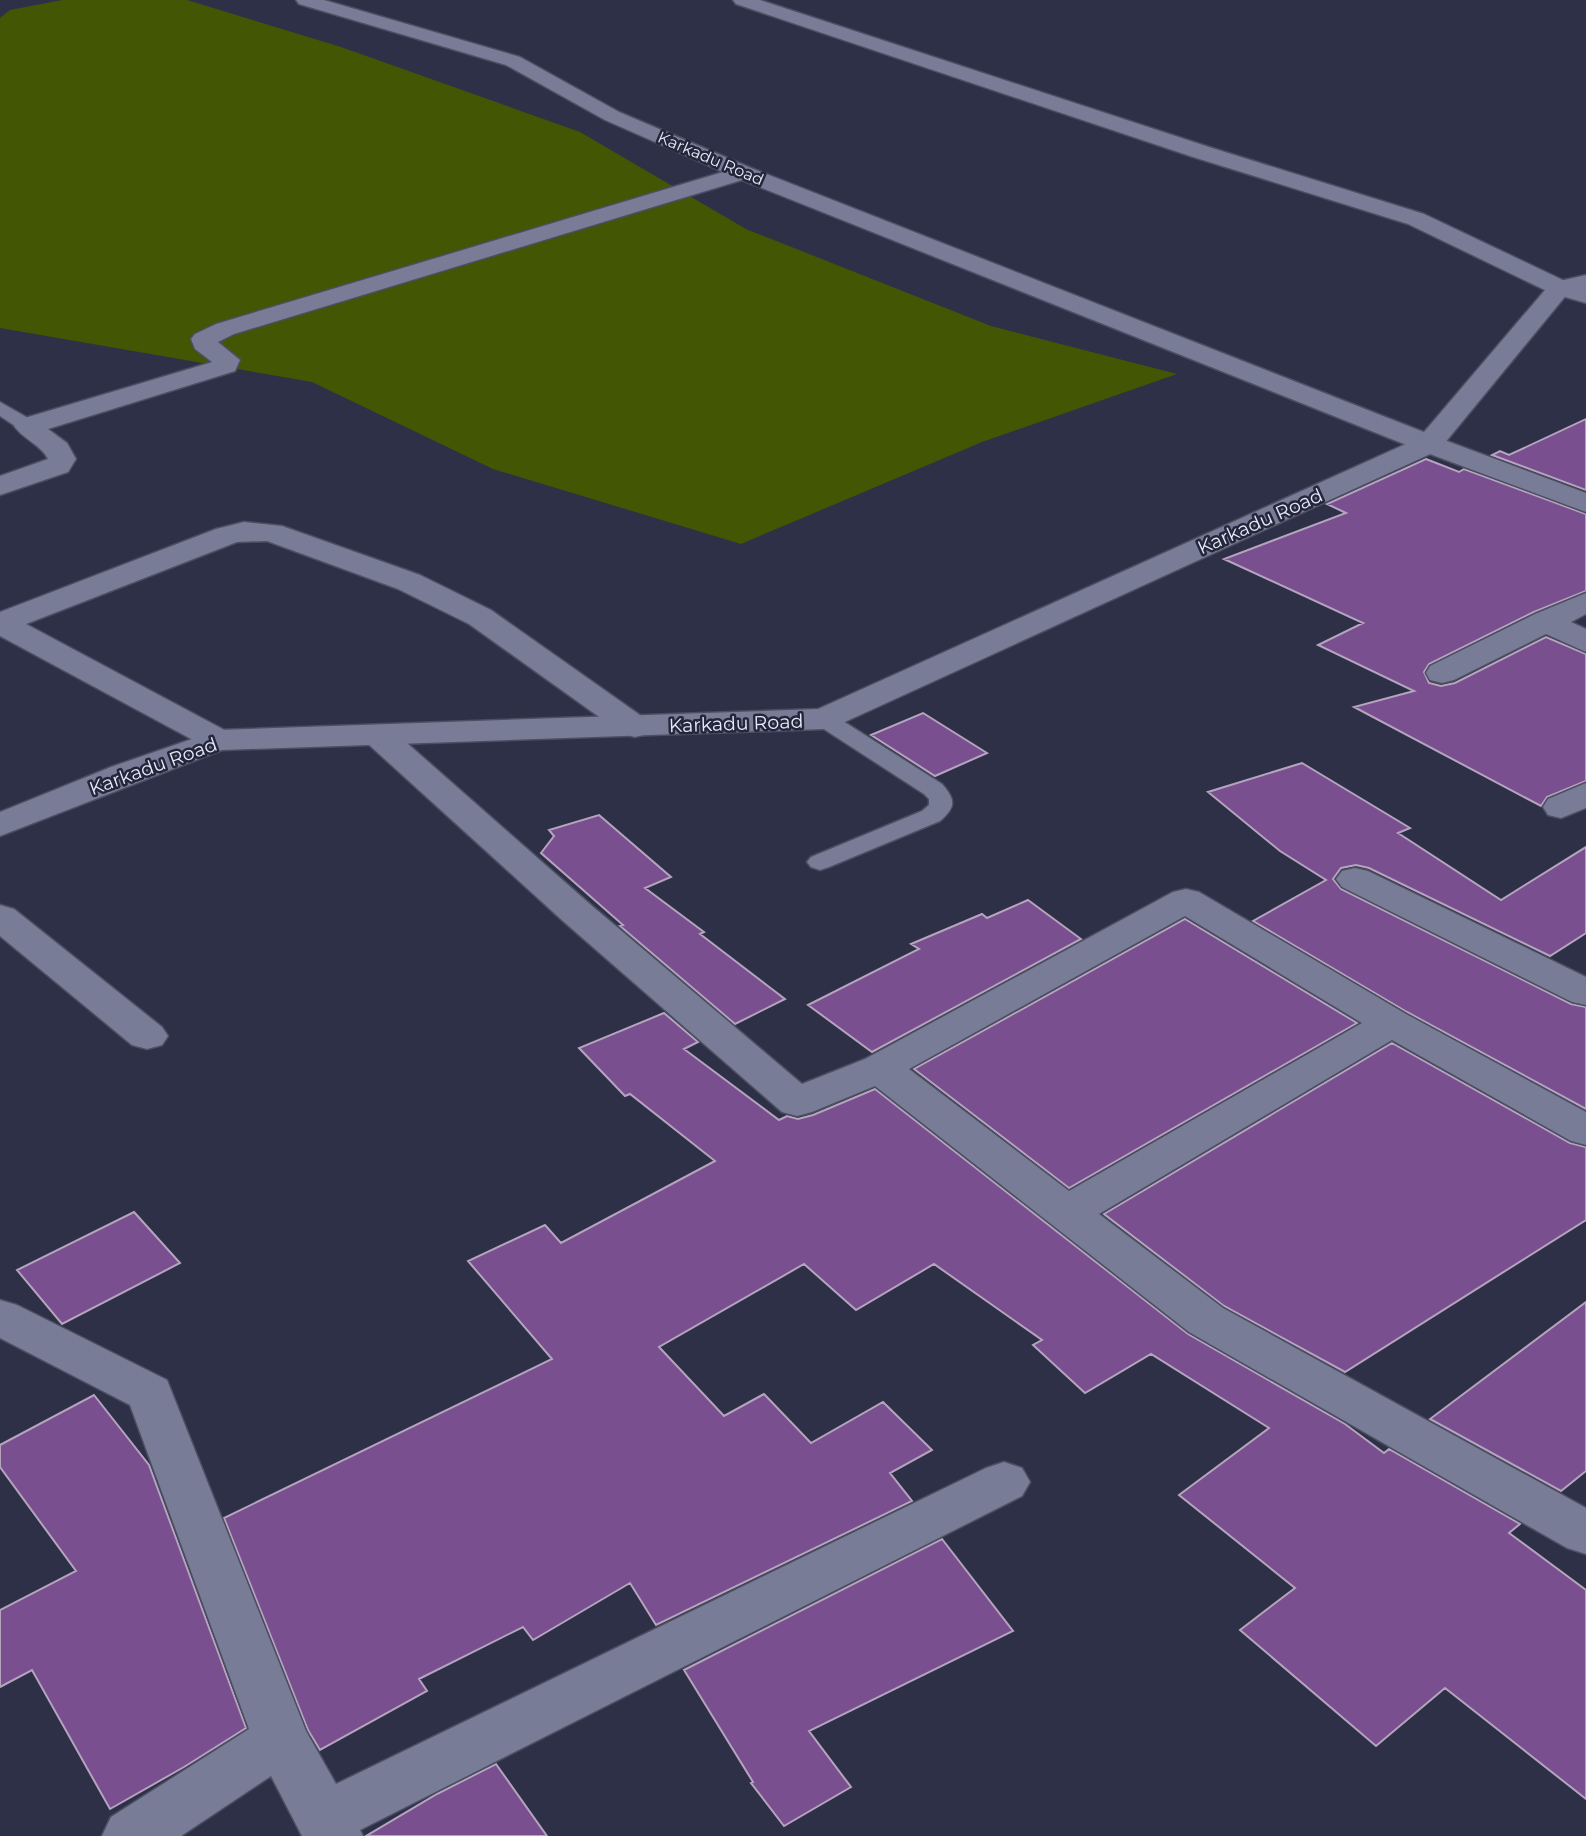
<svg xmlns="http://www.w3.org/2000/svg" width="1586" height="1836" font-family="Montserrat,sans-serif">
	<style>
		.green { fill: #425603 }
		.building { fill: #7a4f8f; stroke: #b5a4be; stroke-width: 2 }
		.lines { fill: none; stroke-linecap: round; stroke-linejoin: round }
		.service-casing { stroke: #4c4e61; stroke-width: 3 }
		.pedestrian-casing { stroke: #4c4e61; stroke-width: 3 }
		.minor-casing { stroke: #4c4e61; stroke-width: 3 }
		.tertiary-casing { stroke: #4c4e61; stroke-width: 3 }
		.service { fill: #787c96; fill-rule: evenodd }
		.pedestrian { fill: #787c96; fill-rule: evenodd }
		.minor { fill: #787c96; fill-rule: evenodd }
		.tertiary { fill: #787c96; fill-rule: evenodd }
		.labels { text-anchor: middle; stroke-width: 5; stroke-linejoin: round; paint-order: stroke }
		.far-street-label { font-size: 16px; fill: #e7e9f8; stroke: #24263c }
		.street-label { font-size: 19px; fill: #e7e9f8; stroke: #24263c }
	</style>
	<rect width="100%" height="100%" fill="#2e3047"/>
	<path class="green" d="M 62,0 L 187,0 L 341,47 L 580,132 L 746,229 L 991,326 L 1177,374 L 982,442 L 741,544 L 493,469 L 312,382 L 0,328 L 0,18 L 10,10 Z"/>
	<path class="building" d="M 1586,419 L 1586,490 L 1492,455 L 1500,451 L 1509,455 Z
		M 1426,459 L 1459,472 L 1464,469 L 1586,514 L 1586,591 L 1534,612 L 1429,664 L 1424,672 L 1429,683 L 1441,686 L 1455,683 L 1546,637 L 1586,654 L 1586,781 L 1547,797 L 1541,806 L 1354,707 L 1414,691 L 1318,645 L 1363,623 L 1224,559 L 1346,513 L 1327,504 Z
		M 923,713 L 987,753 L 935,776 L 871,735 Z
		M 1302,763 L 1410,828 L 1398,833 L 1501,900 L 1586,847 L 1586,933 L 1550,956 L 1369,868 L 1356,865 L 1341,868 L 1333,879 L 1341,889 L 1571,1004 L 1586,1007 L 1586,1109 L 1407,1012 L 1253,921 L 1326,880 L 1280,851 L 1208,792 Z
		M 599,815 L 671,877 L 645,888 L 704,932 L 700,934 L 785,999 L 735,1024 L 620,926 L 623,925 L 541,853 L 554,836 L 549,830 Z
		M 1028,900 L 1081,939 L 872,1052 L 808,1005 L 919,949 L 911,944 L 982,914 L 987,918 Z
		M 1185,919 L 1357,1023 L 1069,1188 L 914,1069 Z
		M 664,1013 L 698,1042 L 684,1049 L 779,1120 L 787,1116 L 798,1119 L 813,1115 L 875,1089 L 1188,1334 L 1345,1424 L 1384,1453 L 1389,1449 L 1520,1524 L 1509,1533 L 1586,1590 L 1586,1799 L 1445,1688 L 1376,1746 L 1240,1630 L 1295,1588 L 1179,1495 L 1269,1428 L 1151,1354 L 1085,1393 L 1033,1345 L 1042,1340 L 934,1264 L 856,1310 L 804,1264 L 659,1347 L 724,1416 L 764,1394 L 811,1443 L 883,1402 L 932,1450 L 890,1473 L 912,1501 L 656,1625 L 630,1583 L 533,1640 L 523,1627 L 419,1679 L 427,1691 L 320,1750 L 308,1730 L 224,1518 L 552,1359 L 468,1261 L 545,1225 L 561,1243 L 715,1161 L 630,1094 L 625,1096 L 579,1048 Z
		M 1392,1043 L 1570,1143 L 1586,1147 L 1586,1220 L 1345,1372 L 1224,1306 L 1104,1214 Z
		M 134,1212 L 180,1263 L 62,1324 L 17,1270 Z
		M 1586,1302 L 1586,1471 L 1561,1491 L 1430,1419 Z
		M 94,1395 L 149,1465 L 246,1728 L 184,1767 L 110,1809 L 32,1670 L 0,1687 L 0,1610 L 76,1571 L 0,1467 L 0,1445 Z
		M 942,1539 L 1013,1631 L 809,1731 L 851,1787 L 784,1826 L 751,1783 L 753,1782 L 684,1670 Z
		M 496,1764 L 547,1836 L 366,1836 L 437,1794 Z"/>
	<g class="lines">
		<defs>
			<path id="service" d="M 0,402 L 35,422 L 37,426 L 35,430 L 21,430 L 0,416 Z
				M 824,712 L 832,714 L 942,784 C 956,800 956,807 940,821 L 829,867 L 820,870 L 811,867 L 807,862 L 811,857 L 922,811 L 929,805 L 929,799 L 924,794 L 816,724 L 812,719 L 816,714 Z"/>
			<path id="pedestrian" d="M 1586,593 L 1586,614 L 1571,622 L 1586,629 L 1586,652 L 1546,634 L 1454,680 L 1442,683 L 1430,680 L 1426,673 L 1430,666 L 1535,614 Z
				M 1586,783 L 1586,808 L 1561,818 L 1548,815 L 1543,807 L 1548,799 Z"/>
			<path id="minor" d="M 296,0 L 324,0 L 520,57 L 619,112 L 751,168 L 1439,438 L 1586,493 L 1586,512 L 1419,450 L 742,180 L 234,334 L 218,342 L 240,360 L 235,371 L 48,429 L 67,443 L 76,459 L 68,472 L 0,495 L 0,476 L 48,459 C 41,445 23,439 14,426 L 18,420 L 209,363 L 212,362 L 195,349 L 191,339 L 195,334 L 216,324 L 723,172 L 605,120 L 506,65 L 299,4 Z
				M 733,0 L 760,0 L 1209,147 L 1424,214 L 1569,283 L 1586,288 L 1586,303 L 1551,293 L 1408,224 L 1193,157 L 736,4 Z
				M 244,522 L 282,526 L 420,575 L 491,610 L 647,720 L 652,727 L 647,734 L 635,737 L 623,734 L 469,624 L 398,589 L 267,541 L 237,542 L 26,624 L 230,733 L 235,740 L 230,747 L 218,750 L 206,747 L 0,636 L 0,612 L 216,529 Z
				M 379,726 L 391,729 L 591,905 L 802,1084 L 865,1059 L 1173,892 L 1186,889 L 1199,892 L 1406,1014 L 1586,1112 L 1586,1145 L 1571,1141 L 1392,1040 L 1099,1214 L 1223,1308 L 1586,1508 L 1586,1554 L 1567,1548 L 1189,1332 L 875,1086 L 812,1112 L 797,1116 L 782,1112 L 563,921 L 367,743 L 362,736 L 367,729 ZM 1185,916 L 1362,1023 L 1069,1191 L 909,1069 Z
				M 1355,868 L 1368,871 L 1586,977 L 1586,1005 L 1572,1002 L 1342,887 L 1336,879 L 1342,871 Z
				M 0,905 L 14,909 L 162,1027 L 168,1036 L 162,1045 L 147,1049 L 132,1045 L 0,936 Z
				M 0,1300 L 17,1305 L 167,1380 L 306,1731 L 336,1784 L 986,1468 L 1004,1462 L 1022,1468 L 1030,1482 L 1022,1496 L 360,1830 L 363,1836 L 302,1836 L 271,1776 L 181,1836 L 102,1836 L 111,1817 L 249,1729 L 130,1405 L 0,1338 Z"/>
			<path id="tertiary" d="M 1586,275 L 1586,289 L 1568,293 L 1439,450 L 836,726 L 824,729 L 222,750 L 0,836 L 0,812 L 111,767 L 218,730 L 818,709 L 1419,438 L 1551,283 Z"/>
		</defs>
		<use href="#service" class="service-casing"/>
		<use href="#pedestrian" class="pedestrian-casing"/>
		<use href="#minor" class="minor-casing"/>
		<use href="#tertiary" class="tertiary-casing"/>
		<use href="#service" class="service"/>
		<use href="#pedestrian" class="pedestrian"/>
		<use href="#minor" class="minor"/>
		<use href="#tertiary" class="tertiary"/>
	</g>
	<g class="labels">
		<g class="far-street-label">
			<text transform="translate(711 158) rotate(23)" y="6">Karkadu Road</text>
		</g>
		<g class="street-label">
			<text transform="translate(1260 521) rotate(-24)" y="7">Karkadu Road</text>
			<text transform="translate(736 723) rotate(-2)" y="7">Karkadu Road</text>
			<text transform="translate(153 766) rotate(-20)" y="7">Karkadu Road</text>
		</g>
	</g>
</svg>
